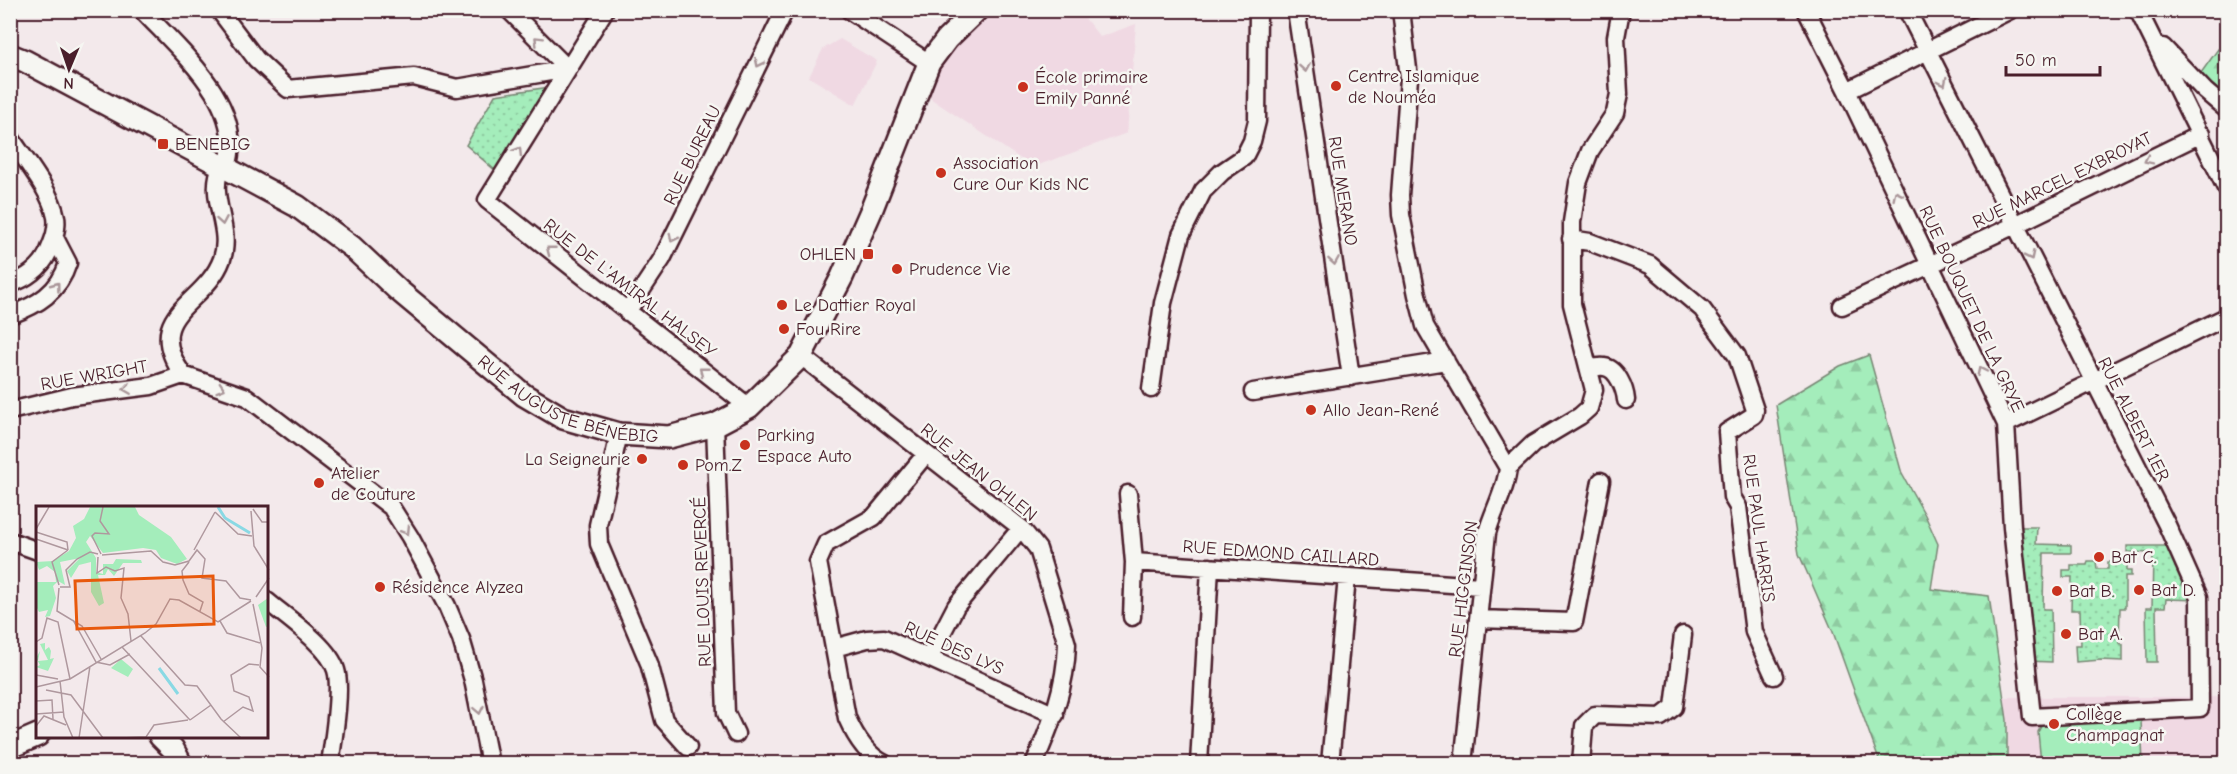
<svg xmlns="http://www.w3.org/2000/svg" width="2237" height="774" font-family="'Comic Neue',sans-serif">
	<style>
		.built { fill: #f0d9e3 }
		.grass { fill: url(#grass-dots); stroke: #778673; stroke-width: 1.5 }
		.forest { fill: url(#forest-firs); stroke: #778673; stroke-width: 1.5 }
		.pitch { fill: #a4edbb; stroke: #778673; stroke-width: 1.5 }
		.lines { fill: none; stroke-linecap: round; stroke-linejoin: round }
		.minor-casing { stroke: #4a1f2b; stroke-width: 21 }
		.major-casing { stroke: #4a1f2b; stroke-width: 26 }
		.minor { stroke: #f6f6f2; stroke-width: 16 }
		.major { stroke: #f6f6f2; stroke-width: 21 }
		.oneway { stroke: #a99598 }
		.poi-dot { fill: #c8321e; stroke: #f6f6f2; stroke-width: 2 }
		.labels { text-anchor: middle; stroke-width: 5; stroke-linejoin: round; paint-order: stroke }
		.poi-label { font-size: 18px; fill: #4a1f2b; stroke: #f6f6f2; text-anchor: start }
		.street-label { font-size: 18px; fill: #4a1f2b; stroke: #f6f6f2 }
		.inset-river { fill: none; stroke: #89d9e4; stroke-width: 3 }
		.inset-road { fill: none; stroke: #af989e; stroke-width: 1.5 }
		.view { fill: #e8590c; fill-opacity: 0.15; stroke: #e8590c; stroke-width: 3 }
		.inset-edge { fill: none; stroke: #4a1f2b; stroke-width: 3 }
	</style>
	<defs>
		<pattern id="grass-dots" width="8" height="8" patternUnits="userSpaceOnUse" patternTransform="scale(1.5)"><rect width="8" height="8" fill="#a4edbb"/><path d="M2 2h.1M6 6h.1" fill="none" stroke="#8fcba1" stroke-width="1.8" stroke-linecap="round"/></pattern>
		<pattern id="forest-firs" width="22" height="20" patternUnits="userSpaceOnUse" patternTransform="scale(1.5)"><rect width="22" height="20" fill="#a4edbb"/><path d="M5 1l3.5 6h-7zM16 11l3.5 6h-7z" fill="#8fcba1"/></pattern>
	</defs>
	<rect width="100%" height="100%" fill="#f3e9eb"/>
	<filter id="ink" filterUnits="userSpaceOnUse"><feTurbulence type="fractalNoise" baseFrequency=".0167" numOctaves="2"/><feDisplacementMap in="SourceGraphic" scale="12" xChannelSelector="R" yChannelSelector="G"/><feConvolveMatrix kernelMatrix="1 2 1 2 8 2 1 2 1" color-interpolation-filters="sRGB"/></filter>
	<g filter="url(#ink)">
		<path class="built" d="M 977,11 L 1079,11 L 1100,37 L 1136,24 L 1127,133 L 1033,167 L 918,90 Z
			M 840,39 L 877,61 L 855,105 L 809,77 L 823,49 Z
			M 1867,697 L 2226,697 L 2226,763 L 1899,763 Z"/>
		<path class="grass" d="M 550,87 L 496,171 L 466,145 L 495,95 Z
			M 2012,527 L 2037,527 L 2036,544 L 2071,545 L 2071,553 L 2044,553 L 2043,609 L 2051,609 L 2052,662 L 2026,661 Z
			M 2127,546 L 2176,546 L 2199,600 L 2166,599 L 2165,607 L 2156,607 L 2157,662 L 2147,662 L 2146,608 L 2152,608 L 2153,553 L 2127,552 Z
			M 2088,561 L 2096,561 L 2097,569 L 2108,569 L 2108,562 L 2127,563 L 2127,571 L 2131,571 L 2131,576 L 2125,576 L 2125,608 L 2120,608 L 2119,643 L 2123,644 L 2123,661 L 2101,660 L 2076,662 L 2075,645 L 2081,645 L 2080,610 L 2071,610 L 2072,577 L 2063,577 L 2063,570 L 2071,570 L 2071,565 L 2087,565 Z"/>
		<path class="forest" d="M 2226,45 L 2226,106 L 2196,80 L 2218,49 Z
			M 1869,355 L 1902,474 L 1925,515 L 1938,544 L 1931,589 L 1989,596 L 2007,720 L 2007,763 L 1880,763 L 1833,632 L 1799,554 L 1776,405 L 1840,366 Z"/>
		<path class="pitch" d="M 2141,720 L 2143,763 L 2041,763 L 2038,732 L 2043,723 Z"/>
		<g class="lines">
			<defs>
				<path id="minor" d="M 142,10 C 180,51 247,106 227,167
					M 219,10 L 256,59 L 288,89 L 414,77 L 457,88 L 568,69
					M 509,10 L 568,69
					M 605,10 L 487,200 L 749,407
					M 849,10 L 929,63
					M 1296,10 L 1351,377
					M 1401,10 L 1409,78 L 1400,195 L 1401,215 L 1417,295 L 1425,326 L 1508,468
					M 1806,10 L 1847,91 L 2006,424 L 2012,527 L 2032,717 L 2200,708 L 2199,597 L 2167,525 L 1907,10
					M 2138,10 L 2226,188
					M 2163,47 L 2205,91 L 2226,109
					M 1847,91 L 2010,10
					M 10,137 C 25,160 51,191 56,217 C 58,230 53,241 48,253 C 41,268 26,279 10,284
					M 222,165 C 206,196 233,227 222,259 C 205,306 140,313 183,375 L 247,397 L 391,507 L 410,537 L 447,606 L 461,639 L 473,680 L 490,764
					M 1571,239 L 1590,242 L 1650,265 L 1702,309 L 1737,356 L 1755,410 L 1754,415 L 1727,432 L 1732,497 L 1738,507 L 1754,632 L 1774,676
					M 1842,306 L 2015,225 L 2201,134
					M 627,312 L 662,259 L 785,10
					M 10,315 C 38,305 59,292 68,263 L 55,238
					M 801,356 L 1021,528 L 1038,549 L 1067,644 C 1066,687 1051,725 1034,764
					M 1589,369 C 1593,368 1600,366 1604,367 C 1617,368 1625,389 1626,400
					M 1151,389 L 1163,303 L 1181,235 L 1203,191 L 1222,172 L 1244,157 L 1252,141 L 1257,121 L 1258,10
					M 1253,392 L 1446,361
					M 10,411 L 72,396 L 151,386 L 183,375
					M 2006,424 L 2226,317
					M 715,425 L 726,713 L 736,734
					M 619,434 L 598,525 L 599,544 L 649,663 L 664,720 L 688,747
					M 1128,494 L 1134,562
					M 10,541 L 38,551
					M 267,601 C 287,618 329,646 336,670 C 342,689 333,742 330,764
					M 1132,617 L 1134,562 L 1480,586
					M 1478,619 L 1574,622 L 1601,481
					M 834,648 L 867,639 L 884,638 L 1055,715
					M 929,658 L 956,606 L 1021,528
					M 885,764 C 866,755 855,736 847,718 L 818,562 L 826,544 L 874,517 L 926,454
					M 1199,764 L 1210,567
					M 1330,764 L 1347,577
					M 1463,764 L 1487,533 C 1493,511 1506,490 1508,468 L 1533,444 L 1580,416 L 1589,408 L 1594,390 L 1572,304 L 1572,222 L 1578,183 L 1590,151 L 1615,113 L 1619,94 L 1616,37 L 1621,10
					M 1581,764 L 1584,726 L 1595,715 L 1661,717 L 1674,707 L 1683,635"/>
				<g id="major">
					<path id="s1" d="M 10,55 L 25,61 L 297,206 L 352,247 L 398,290 L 524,395 L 563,418 L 619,434 L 669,437 L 715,425 L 749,407 L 801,356 L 842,277 L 871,211 L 929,63 L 947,39 L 977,10"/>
					<path d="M 160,736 L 173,749 L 181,764"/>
					<path d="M 10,747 L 38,735"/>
				</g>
			</defs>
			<use href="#minor" class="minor-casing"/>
			<use href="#major" class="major-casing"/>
			<use href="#minor" class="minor"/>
			<use href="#major" class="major"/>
		</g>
		<defs><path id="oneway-chevron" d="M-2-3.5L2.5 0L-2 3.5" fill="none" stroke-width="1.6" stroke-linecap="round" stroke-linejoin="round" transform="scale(1.5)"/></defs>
		<g class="oneway">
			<use href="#oneway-chevron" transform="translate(538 40) rotate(-135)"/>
			<use href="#oneway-chevron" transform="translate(759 63) rotate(116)"/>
			<use href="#oneway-chevron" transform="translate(1305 68) rotate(81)"/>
			<use href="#oneway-chevron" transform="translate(1943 82) rotate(63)"/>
			<use href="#oneway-chevron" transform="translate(518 151) rotate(-58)"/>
			<use href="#oneway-chevron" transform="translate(2148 160) rotate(154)"/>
			<use href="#oneway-chevron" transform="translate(1897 195) rotate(-116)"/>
			<use href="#oneway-chevron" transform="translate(222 221) rotate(80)"/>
			<use href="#oneway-chevron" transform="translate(673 238) rotate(117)"/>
			<use href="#oneway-chevron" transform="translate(550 250) rotate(-142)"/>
			<use href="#oneway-chevron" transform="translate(2030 256) rotate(64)"/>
			<use href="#oneway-chevron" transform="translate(1334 261) rotate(81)"/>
			<use href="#oneway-chevron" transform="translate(56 286) rotate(-53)"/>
			<use href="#oneway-chevron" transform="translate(703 371) rotate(-142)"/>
			<use href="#oneway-chevron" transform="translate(1981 371) rotate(-115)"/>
			<use href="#oneway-chevron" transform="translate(221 388) rotate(18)"/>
			<use href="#oneway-chevron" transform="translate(127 389) rotate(172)"/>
			<use href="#oneway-chevron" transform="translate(406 531) rotate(58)"/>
			<use href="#oneway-chevron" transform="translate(479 710) rotate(79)"/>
		</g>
	</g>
	<g class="poi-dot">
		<circle cx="1336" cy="86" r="6"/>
		<circle cx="1023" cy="87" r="6"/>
		<rect x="157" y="138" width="12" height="12" rx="3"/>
		<circle cx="941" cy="173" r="6"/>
		<rect x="862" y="248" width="12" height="12" rx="3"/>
		<circle cx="897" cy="269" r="6"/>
		<circle cx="782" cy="305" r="6"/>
		<circle cx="784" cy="329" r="6"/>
		<circle cx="1311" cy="410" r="6"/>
		<circle cx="745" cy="445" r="6"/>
		<circle cx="642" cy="459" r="6"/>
		<circle cx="683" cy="465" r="6"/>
		<circle cx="319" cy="483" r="6"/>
		<circle cx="2099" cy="557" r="6"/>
		<circle cx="380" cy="587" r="6"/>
		<circle cx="2139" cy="590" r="6"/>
		<circle cx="2057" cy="591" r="6"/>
		<circle cx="2066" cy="634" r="6"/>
		<circle cx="2054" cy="724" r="6"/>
	</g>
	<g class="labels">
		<g class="poi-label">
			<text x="1348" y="82">Centre Islamique<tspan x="1348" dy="21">de Nouméa</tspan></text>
			<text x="1035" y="83">École primaire<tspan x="1035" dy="21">Emily Panné</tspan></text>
			<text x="175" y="150">BENEBIG</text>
			<text x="953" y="169">Association<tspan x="953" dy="21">Cure Our Kids NC</tspan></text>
			<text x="856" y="260" text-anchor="end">OHLEN</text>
			<text x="909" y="275">Prudence Vie</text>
			<text x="794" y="311">Le Dattier Royal</text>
			<text x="796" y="335">Fou Rire</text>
			<text x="1323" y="416">Allo Jean-René</text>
			<text x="757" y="441">Parking<tspan x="757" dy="21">Espace Auto</tspan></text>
			<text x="630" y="465" text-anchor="end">La Seigneurie</text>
			<text x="695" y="471">Pom.Z</text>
			<text x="331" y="479">Atelier<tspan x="331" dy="21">de Couture</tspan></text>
			<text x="2111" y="563">Bat C.</text>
			<text x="392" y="593">Résidence Alyzea</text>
			<text x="2151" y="596">Bat D.</text>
			<text x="2069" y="597">Bat B.</text>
			<text x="2078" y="640">Bat A.</text>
			<text x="2066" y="720">Collège<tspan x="2066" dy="21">Champagnat</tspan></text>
		</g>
		<g class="street-label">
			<text transform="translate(692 155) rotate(-64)" y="6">RUE BUREAU</text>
			<text transform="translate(2062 180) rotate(-26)" y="6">RUE MARCEL EXBROYAT</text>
			<text transform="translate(1343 191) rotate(81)" y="6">RUE MERANO</text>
			<text transform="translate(630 288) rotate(38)" y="6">RUE DE L'AMIRAL HALSEY</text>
			<text transform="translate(1972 309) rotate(65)" y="6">RUE BOUQUET DE LA GRYE</text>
			<text transform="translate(94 375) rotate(-10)" y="6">RUE WRIGHT</text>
			<text dy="6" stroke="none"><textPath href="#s1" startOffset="663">RUE AUGUSTE BÉNÉBIG</textPath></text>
			<text transform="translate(2134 419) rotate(63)" y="6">RUE ALBERT 1ER</text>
			<text transform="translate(979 472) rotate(39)" y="6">RUE JEAN OHLEN</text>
			<text transform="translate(1759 528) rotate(82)" y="6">RUE PAUL HARRIS</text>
			<text transform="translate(1281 553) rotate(4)" y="6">RUE EDMOND CAILLARD</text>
			<text transform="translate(702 582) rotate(-92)" y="6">RUE LOUIS REVERCÉ</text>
			<text transform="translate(1463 589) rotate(-83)" y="6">RUE HIGGINSON</text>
			<text transform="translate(954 648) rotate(24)" y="6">RUE DES LYS</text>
		</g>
	</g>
	<g transform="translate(36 506)">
		<rect width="232" height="232" fill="#f3e9eb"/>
		<path d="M 85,153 L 97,163 L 92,171 L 75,162 Z" fill="#a4edbb"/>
		<path d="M 54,1 L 99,1 L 103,9 L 135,31 L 151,53 L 141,58 L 125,52 L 120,44 L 107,42 L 67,47 L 54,30 L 50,36 L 60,52 L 60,66 L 67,68 L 67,58 L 77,58 L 80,53 L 105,54 L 106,57 L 87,57 L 78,70 L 72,63 L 69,69 L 62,69 L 68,97 L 63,100 L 55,86 L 55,56 L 43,59 L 35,72 L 31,65 L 44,52 L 24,56 L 29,79 L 22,75 L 17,80 L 20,92 L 14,110 L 9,111 L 12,104 L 3,106 L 0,100 L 0,76 L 20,76 L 19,66 L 11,60 L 3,64 L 0,56 L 17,55 L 33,45 L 40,32 L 37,20 L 48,13 ZM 9,137 L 9,144 L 13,141 L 15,145 L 14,153 L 18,152 L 12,165 L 0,161 L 4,159 L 0,152 L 4,145 L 2,155 L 12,154 L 4,138 Z" fill="#a4edbb"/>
		<path d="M 232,92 L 232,120 L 230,121 L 222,99 Z" fill="#a4edbb"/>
		<path class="inset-river" d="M 182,1 L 189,12 L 214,27M 123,162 L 142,188"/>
		<path class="inset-road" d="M 217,3 L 226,16 L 233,16M 215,5 L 218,40 L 233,64M 179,6 L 202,28 L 216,30M 0,23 L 13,1M 0,26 L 31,36 L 32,44M 0,33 L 32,44M 158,44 L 179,6M 65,48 L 56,30 L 59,27 L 73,28 L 64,15 L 67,1M 66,49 L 115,45 L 127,56 L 139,59 L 153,55 L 161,44 L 169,53 L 166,72 L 190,75 L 204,92 L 215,94M 62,51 L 61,67 L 70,61 L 79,65 L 88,62 L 85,92 L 92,108 L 95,135M 153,56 L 146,65 L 147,74 L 153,88 L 167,96 L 164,105M 23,79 L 16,56 L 32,44M 24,81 L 34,81 L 30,64 L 41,53 L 54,46 L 62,48M 23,82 L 21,105 L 46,120 L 65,153M 220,91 L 233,72M 217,98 L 226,142 L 224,161 L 233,171M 37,114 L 60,156 L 74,159 L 94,148M 184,115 L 191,127 L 224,137M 105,130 L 149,179 L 161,180 L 185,213 L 205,232M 0,136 L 6,132 L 11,112 L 22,116 L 34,173M 86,141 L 154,214M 0,169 L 22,173M 24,175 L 28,211 L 37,232M 0,181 L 34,173 L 109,127 L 120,118 L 134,93 L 143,94 L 182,116 L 215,95M 10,184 L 35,189 L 67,232M 0,195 L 16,194 L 17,213M 0,208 L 28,206M 154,214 L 175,199M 187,216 L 207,201 L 217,205 L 213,191 L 198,185 L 195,169 L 213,158 L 223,159M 0,220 L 8,210 L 30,219M 43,232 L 54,160M 84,232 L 110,231 L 118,219 L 152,214"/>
		<path class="view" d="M 177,70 L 178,118 L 41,123 L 39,75 Z"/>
		<rect width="232" height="232" class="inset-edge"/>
	</g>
	<rect width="2237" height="774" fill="none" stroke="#f6f6f2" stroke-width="36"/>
	<rect x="18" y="18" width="2201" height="738" fill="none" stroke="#4a1f2b" stroke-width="2" filter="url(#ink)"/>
	<g transform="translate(69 69) rotate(182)" stroke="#f6f6f2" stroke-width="4.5" paint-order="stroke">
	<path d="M0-4.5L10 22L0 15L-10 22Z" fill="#4a1f2b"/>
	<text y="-9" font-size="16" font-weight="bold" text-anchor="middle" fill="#4a1f2b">N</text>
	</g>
	<path d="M2006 66v9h94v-9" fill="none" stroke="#4a1f2b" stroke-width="3"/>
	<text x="2015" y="66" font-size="18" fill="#4a1f2b" stroke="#f6f6f2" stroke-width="4.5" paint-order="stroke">50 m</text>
</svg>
